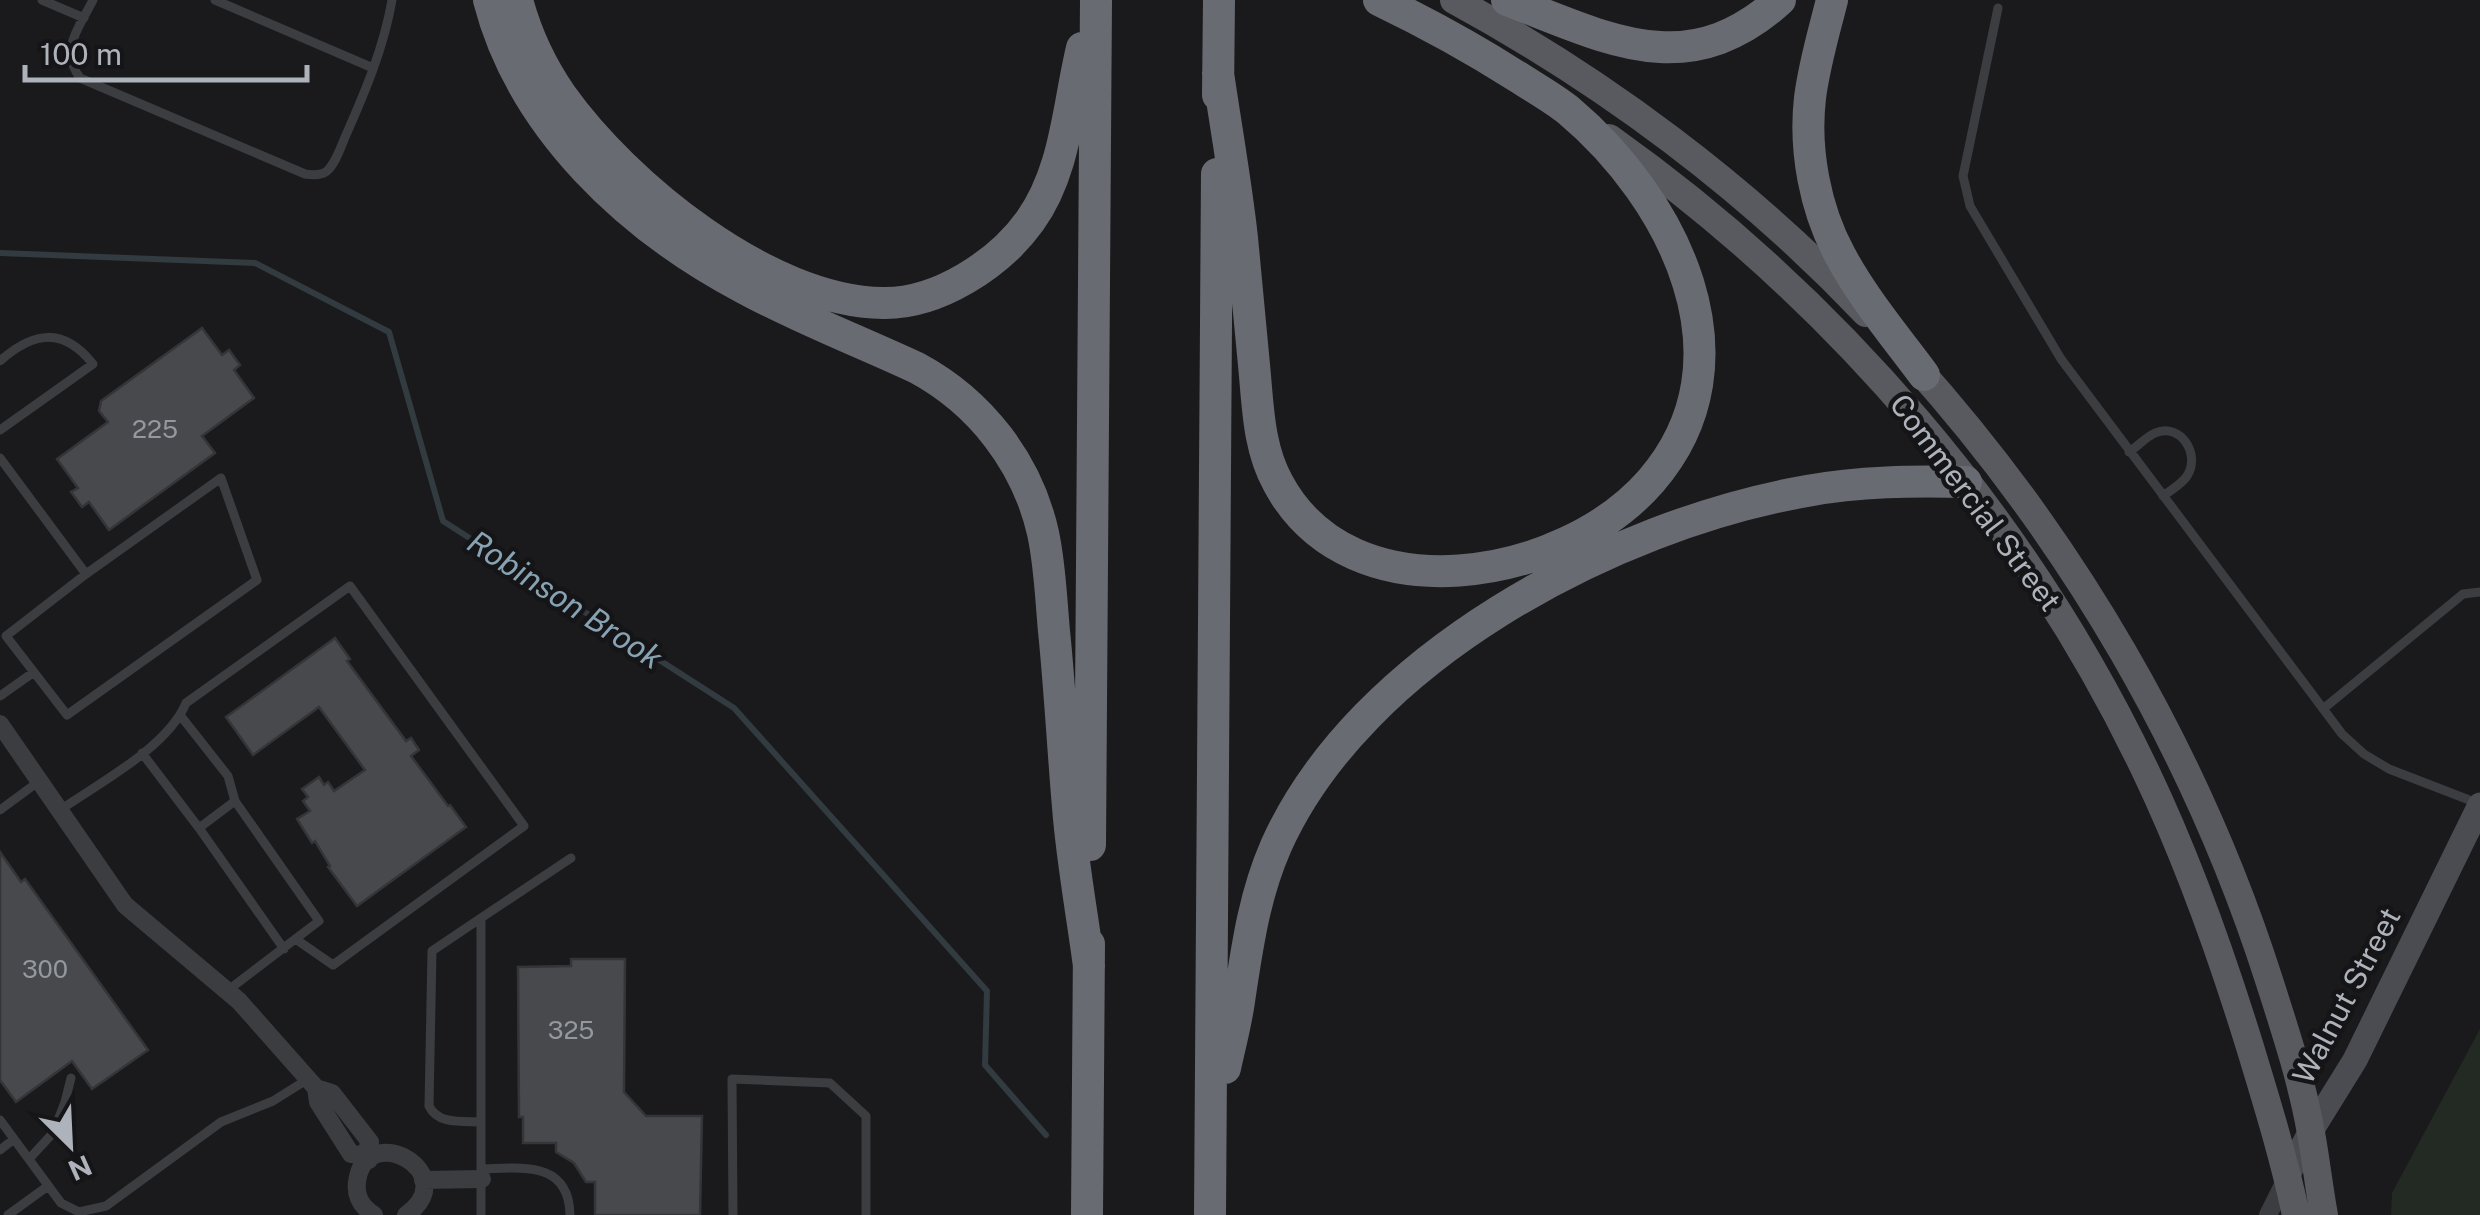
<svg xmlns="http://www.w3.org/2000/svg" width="2480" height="1215" font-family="'Public Sans',sans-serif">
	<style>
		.green { fill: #222a23 }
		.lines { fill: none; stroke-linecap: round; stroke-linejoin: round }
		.stream { stroke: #313b40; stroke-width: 6 }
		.building { fill: #47494c; stroke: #343538; stroke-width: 2.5 }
		.lane { stroke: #3b3d41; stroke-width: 9 }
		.street { stroke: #3b3d41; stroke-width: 18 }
		.secondary { stroke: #4a4c51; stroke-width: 25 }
		.primary { stroke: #585a60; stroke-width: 28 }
		.highway { stroke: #686b72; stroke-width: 32 }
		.labels { text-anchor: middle; stroke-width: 9; stroke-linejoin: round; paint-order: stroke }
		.number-label { font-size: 25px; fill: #94989f }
		.street-label { font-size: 30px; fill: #aeb3bb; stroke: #151517 }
		.water-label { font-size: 32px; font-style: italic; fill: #87a3b3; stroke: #151517 }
	</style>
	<rect width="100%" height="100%" fill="#1a1a1c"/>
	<path class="green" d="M 2480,1029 L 2480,1215 L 2391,1215 L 2392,1193 Z"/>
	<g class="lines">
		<path class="stream" d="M 0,253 L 255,263 L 389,332 L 443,521 L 734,708 L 987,991 L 985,1065 L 1046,1135"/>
	</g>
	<path class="building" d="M 202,328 L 222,355 L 229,350 L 240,365 L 234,370 L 254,398 L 202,436 L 215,453 L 109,530 L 89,502 L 82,507 L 71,492 L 78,488 L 57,459 L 108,422 L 99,411 L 101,401 Z
		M 335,638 L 350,659 L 347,661 L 406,741 L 411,738 L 419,750 L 411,756 L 448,806 L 450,805 L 466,827 L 357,906 L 328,867 L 330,866 L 315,841 L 312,843 L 297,819 L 310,811 L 303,801 L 308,797 L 302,789 L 319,777 L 324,785 L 328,782 L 334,791 L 365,770 L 319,707 L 253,755 L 226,717 Z
		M 0,852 L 21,882 L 25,879 L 148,1050 L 92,1089 L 72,1061 L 16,1102 L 0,1080 Z
		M 571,959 L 625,959 L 624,1092 L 646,1116 L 702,1116 L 700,1215 L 595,1215 L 595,1182 L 586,1182 L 574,1163 L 556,1152 L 556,1143 L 523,1143 L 523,1117 L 519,1117 L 518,967 L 571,966 Z"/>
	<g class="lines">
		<path class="lane" d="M 42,0 L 84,18
			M 93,0 C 79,28 59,49 80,78 L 305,174 C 312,175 321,176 327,171 C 336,163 341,146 346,135 C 365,92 384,47 392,0
			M 215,0 L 373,68
			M 1998,8 L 1963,176 L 1970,206 L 2061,359 L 2342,734 L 2364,754 L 2389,769 L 2477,803
			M 0,361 C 34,331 63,327 93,364 L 0,430
			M 2129,452 C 2138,446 2146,437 2155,433 C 2181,422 2201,455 2187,476 C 2182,484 2171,490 2163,496
			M 0,458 L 86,574
			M 221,478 L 257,580 L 67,715 L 6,636 L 86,574 Z
			M 0,696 L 34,672
			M 2323,709 L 2463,594 L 2480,592
			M 180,715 L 228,776 L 235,801 L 319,921 L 227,991
			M 142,753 L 199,828 L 284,949
			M 0,810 L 38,782
			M 60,810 C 99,783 168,747 186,703 L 350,586 L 524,826 L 333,965 L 297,940
			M 199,828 L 235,801
			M 0,1120 L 61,1203 L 79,1212 L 106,1206 L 221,1122 L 273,1101 L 308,1079
			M 481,1122 C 463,1121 438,1125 429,1106 L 432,951 L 481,918
			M 0,1150 L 14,1139
			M 29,1159 L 53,1133 L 65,1102 L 71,1078
			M 482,1169 C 521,1168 569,1160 570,1215
			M 8,1215 L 48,1186
			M 481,1215 L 481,918 L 571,858
			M 733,1215 L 732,1079 L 830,1083 L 866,1116 L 866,1215"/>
		<path class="street" d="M 0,724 L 125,905 L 239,1001 L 316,1088 L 332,1093 L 370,1142 L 365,1155
			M 316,1088 L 318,1102 L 351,1154 L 365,1155 L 369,1160
			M 423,1180 L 482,1179
			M 374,1215 C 362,1207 355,1197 357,1182 C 365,1118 465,1173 406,1215
			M 2268,1215 L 2288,1175"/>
		<path class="secondary" d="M 2288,1174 L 2311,1131 L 2355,1060 L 2480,805"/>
		<path class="primary" d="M 1454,0 C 1605,82 1747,188 1866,313
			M 1609,138 C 1836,299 2026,520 2146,772 C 2188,860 2221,953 2250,1047 C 2267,1103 2284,1158 2296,1215
			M 1912,362 C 2072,540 2196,752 2269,980 C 2285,1030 2302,1081 2311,1133 C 2316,1160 2319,1188 2324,1215"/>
		<path class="highway" d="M 489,0 C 522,128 630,228 744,288 C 799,318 859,341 917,368 C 980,402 1027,462 1043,533 C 1050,565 1051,599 1054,631 C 1060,690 1063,749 1068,807 C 1072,860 1082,913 1089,966
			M 517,0 C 526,34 541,66 561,95 C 625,185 768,302 883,303 C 938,304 999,264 1030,221 C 1066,171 1068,106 1082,48
			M 1507,0 C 1607,38 1687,84 1780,0
			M 1832,0 C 1824,32 1814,65 1810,98 C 1804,150 1815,209 1840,255 C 1863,298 1895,336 1924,375
			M 1218,73 C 1226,128 1236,183 1242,238 C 1246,280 1250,323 1254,365 C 1258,405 1258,447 1278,483 C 1351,619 1564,581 1651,481 C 1756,360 1673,198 1568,110 C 1553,98 1535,88 1518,77 C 1474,49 1427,23 1379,0
			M 1218,95 L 1219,0
			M 1090,845 L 1096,0
			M 1225,1068 C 1230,1045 1236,1023 1239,1001 C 1247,948 1254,896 1276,846 C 1360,658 1612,525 1807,491 C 1860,481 1913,481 1966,482
			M 1087,1215 L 1089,944
			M 1210,1215 L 1217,174"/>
	</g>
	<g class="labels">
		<g class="number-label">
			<text x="155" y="438">225</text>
			<text x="45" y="978">300</text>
			<text x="571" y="1039">325</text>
		</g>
		<g class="street-label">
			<text transform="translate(1975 503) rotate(53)" y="10">Commercial Street</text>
			<text transform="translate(2347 996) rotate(-62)" y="10">Walnut Street</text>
		</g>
		<g class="water-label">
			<text transform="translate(565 600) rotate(33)" y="11">Robinson Brook</text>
		</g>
	</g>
	<g transform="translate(70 1145) rotate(156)" stroke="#151517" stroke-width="8" paint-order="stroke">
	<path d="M0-8L18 38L0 25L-18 38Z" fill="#aeb3bb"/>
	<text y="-15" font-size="28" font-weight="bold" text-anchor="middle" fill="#aeb3bb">N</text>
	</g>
	<path d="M25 65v15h282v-15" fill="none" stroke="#aeb3bb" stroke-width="5"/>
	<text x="40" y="65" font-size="30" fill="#aeb3bb" stroke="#151517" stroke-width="8" paint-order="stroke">100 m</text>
</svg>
